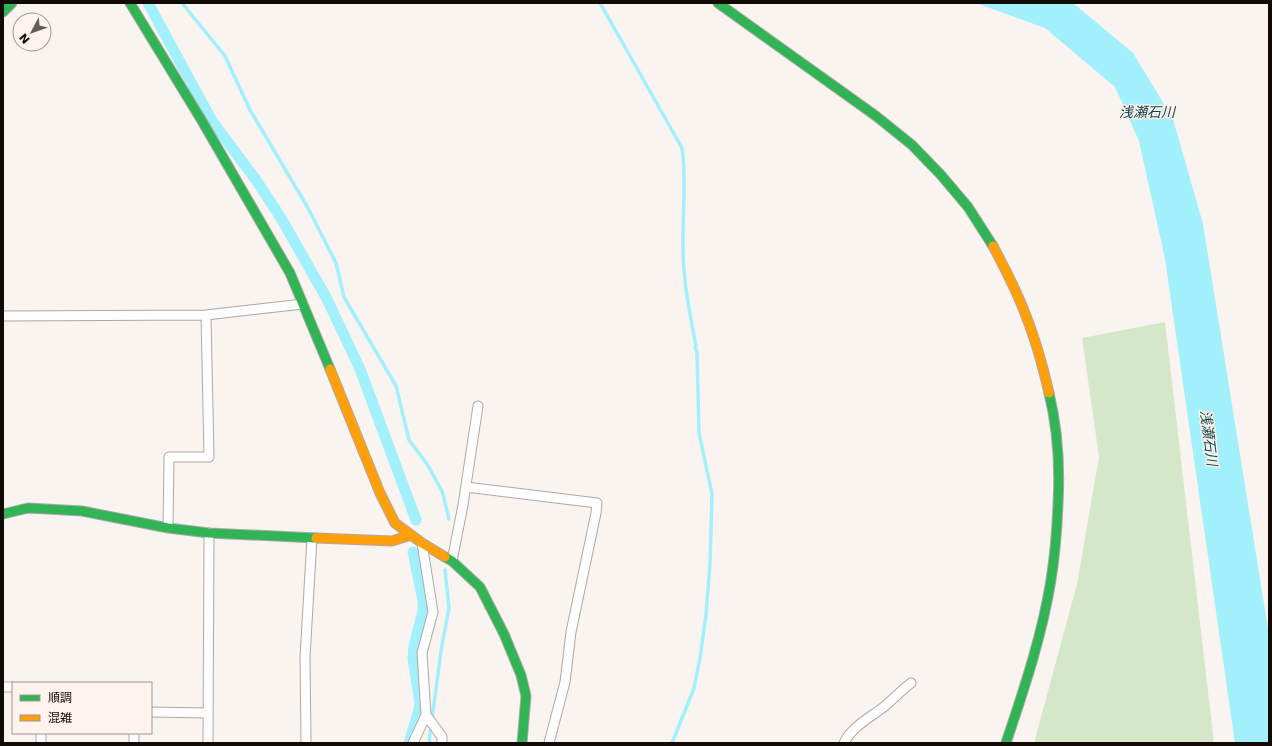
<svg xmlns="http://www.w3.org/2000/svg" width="1272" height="746" font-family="'DejaVu Sans','Noto Sans JP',sans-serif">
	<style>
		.green { fill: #d4e8c9 }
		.water { fill: #a2f0fb }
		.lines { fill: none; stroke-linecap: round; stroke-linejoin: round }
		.stream { stroke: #a2f0fb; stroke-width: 3.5 }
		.canal { stroke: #a2f0fb; stroke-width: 11 }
		.street-casing { stroke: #afa8a4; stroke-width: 11 }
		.fast-casing { stroke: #afa8a4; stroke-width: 11 }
		.slow-casing { stroke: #afa8a4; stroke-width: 11 }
		.street { stroke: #fefdfd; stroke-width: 9 }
		.fast { stroke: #30b455; stroke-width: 9 }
		.slow { stroke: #ff9f0a; stroke-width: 9 }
		.labels { text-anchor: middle; stroke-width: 3; stroke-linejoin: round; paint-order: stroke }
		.water-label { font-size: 14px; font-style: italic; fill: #13474e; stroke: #fef3ed }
	</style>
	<rect width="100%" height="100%" fill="#faf4f1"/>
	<path class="green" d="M 1165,322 L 1214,743 L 1034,743 L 1077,584 L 1099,457 L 1082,338 Z"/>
	<path class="water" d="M 976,3 L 1073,3 L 1133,53 L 1173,119 L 1203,224 L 1269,635 L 1269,743 L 1235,743 L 1165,259 L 1139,141 L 1115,87 L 1045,28 Z"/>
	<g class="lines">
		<path class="stream" d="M 182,3 L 225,56 L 250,110 L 308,208 L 336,263 L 344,297 L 396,386 L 409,440 L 427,464 L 442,491 L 449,519
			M 600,3 L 682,148 C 687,181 682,215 683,249 C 683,280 690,315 696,346 L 695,348 L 697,352 L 699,433 L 712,494 L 710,564 L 706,615 L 700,658 L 694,688 L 672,743
			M 432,719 L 441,651 L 449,608 L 445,570
			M 429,743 L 431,725"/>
		<path class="canal" d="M 148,3 L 212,121 L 256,180 L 281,218 L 327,299 L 360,369 L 416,520
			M 409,743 L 419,710 L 420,702 L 413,659 L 414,646 L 423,611 L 423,601 L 413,552"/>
		<defs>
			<path id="street" d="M 3,316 L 206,315
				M 466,487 L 597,503 L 596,513 L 571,632 L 565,682 L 549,743
				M 168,528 L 169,457 L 209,457 L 206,315 L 303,304
				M 452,561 L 463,505 L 478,406
				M 3,687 L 13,687
				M 151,712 L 208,713
				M 426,715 L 442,737 L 442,743
				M 41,743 L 41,733
				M 134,743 L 134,733
				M 208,743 L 209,533
				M 306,743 L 305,657 L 312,538
				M 413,743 L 426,715 L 422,653 L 433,612 L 422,543
				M 844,743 C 851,727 871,717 885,706 C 894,698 902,690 911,683"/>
			<path id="fast" d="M 130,3 L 202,121 L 290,273 L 330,369
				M 718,3 L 876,116 L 912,145 L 941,175 L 968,207 L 993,246
				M 3,12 L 12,3
				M 3,514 L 28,508 L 82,511 L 168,528 L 209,533 L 316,538
				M 445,557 L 452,561 L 480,587 L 504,634 L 521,675 L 526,696 L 522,743
				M 1006,743 C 1024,689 1042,636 1051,580 C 1055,555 1057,530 1058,504 C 1060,467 1058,430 1049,393"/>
			<path id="slow" d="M 993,246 C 1005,269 1017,291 1026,316 C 1036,341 1043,367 1049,393
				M 330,369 L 380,493 L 395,523 L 422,543 L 445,557
				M 316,538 L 392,541 L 411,535"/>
		</defs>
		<use href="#street" class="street-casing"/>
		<use href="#fast" class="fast-casing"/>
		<use href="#slow" class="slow-casing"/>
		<use href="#street" class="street"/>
		<use href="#fast" class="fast"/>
		<use href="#slow" class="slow"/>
	</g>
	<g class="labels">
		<g class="water-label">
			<text x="1147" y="117">浅瀬石川</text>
			<text transform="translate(1209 438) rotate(83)" y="5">浅瀬石川</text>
		</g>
	</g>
	<rect width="1272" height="746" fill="none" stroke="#120a05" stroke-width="8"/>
	<rect x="12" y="682" width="140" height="52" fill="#fef3ed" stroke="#a09690"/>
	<rect x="20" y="695" width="20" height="6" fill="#30b455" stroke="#a09690"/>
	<text x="48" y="702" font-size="12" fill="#120a05">順調</text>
	<rect x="20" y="715" width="20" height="6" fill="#ff9f0a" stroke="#a09690"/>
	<text x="48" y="722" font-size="12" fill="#120a05">混雑</text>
	<g transform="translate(32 32) rotate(229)"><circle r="19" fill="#fef3ed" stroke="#a09690"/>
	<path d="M0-3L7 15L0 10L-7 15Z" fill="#635c58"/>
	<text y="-6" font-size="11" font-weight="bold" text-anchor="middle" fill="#120a05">N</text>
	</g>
</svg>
